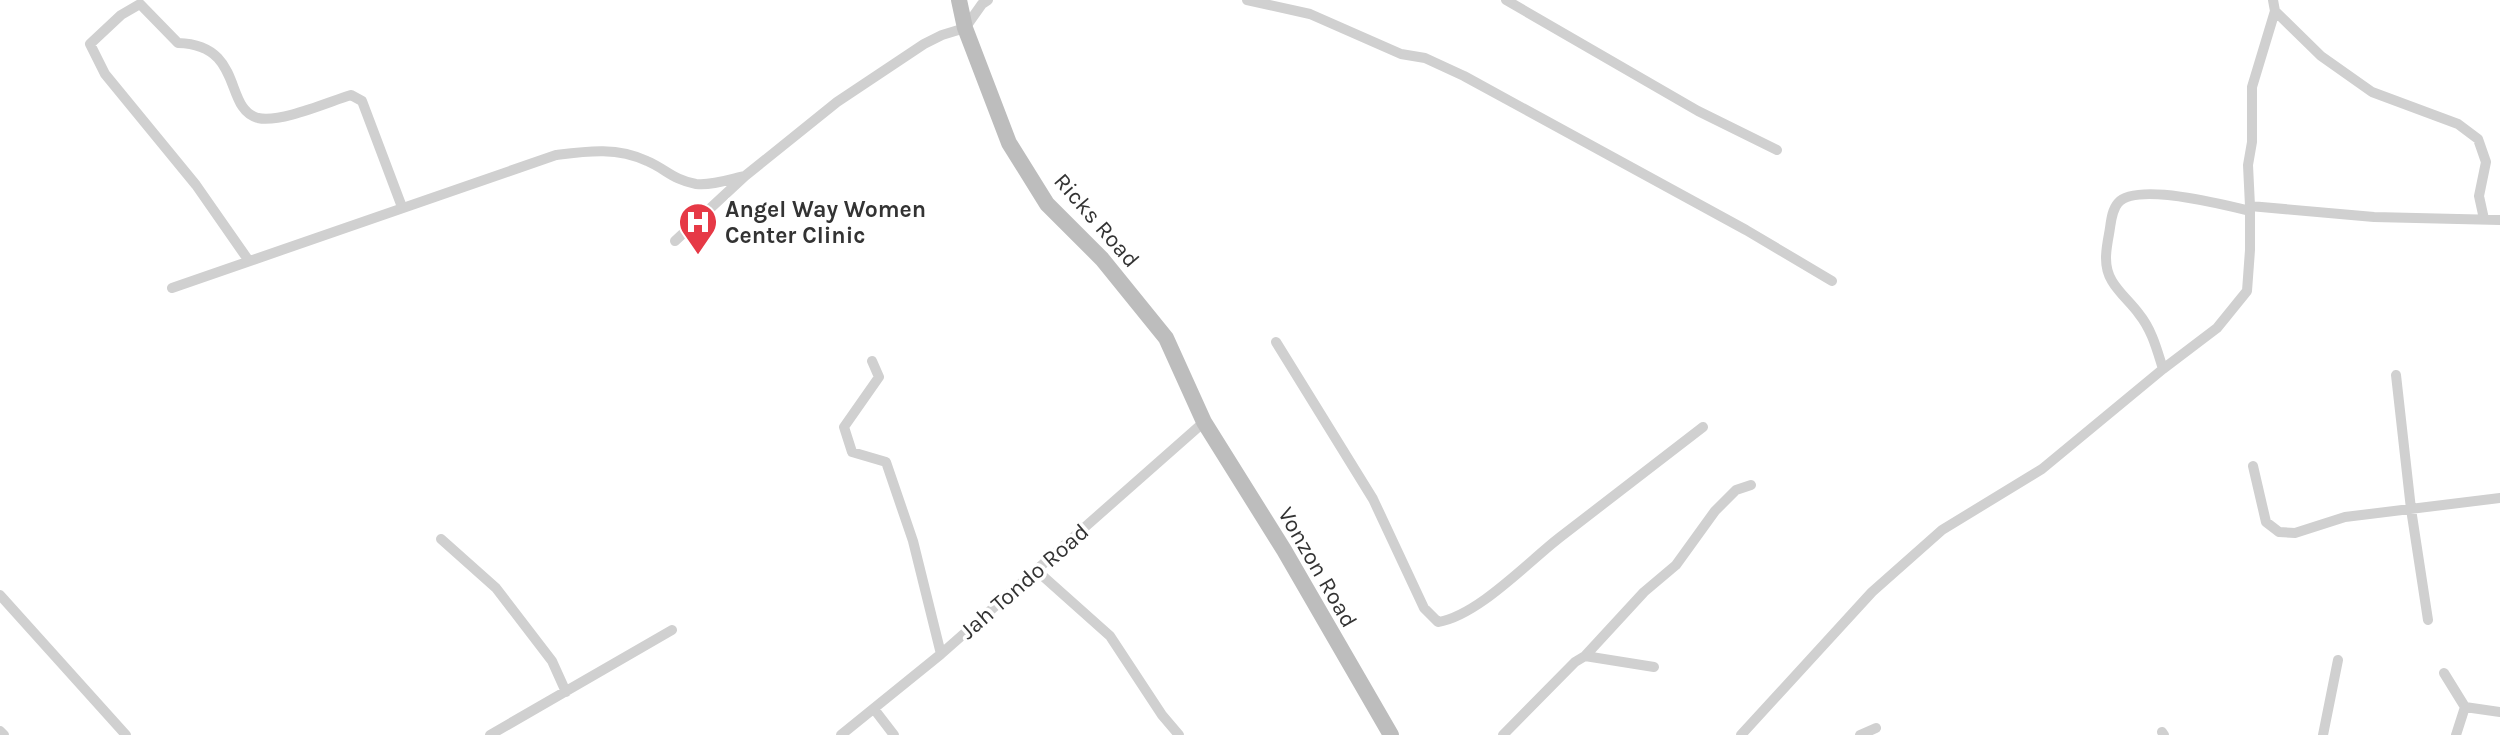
<svg xmlns="http://www.w3.org/2000/svg" width="2500" height="735" font-family="Karla,sans-serif">
	<style>
		.lines { fill: none; stroke-linecap: round; stroke-linejoin: round }
		.street { stroke: #d0d0d0; stroke-width: 10 }
		.secondary { stroke: #bdbdbd; stroke-width: 16 }
		.labels { text-anchor: middle; stroke-width: 7; stroke-linejoin: round; paint-order: stroke }
		.poi-label { font-size: 23px; font-weight: bold; fill: #333; stroke: #fff; text-anchor: start }
		.street-label { font-size: 23px; fill: #333; stroke: #fff }
	</style>
	<rect width="100%" height="100%" fill="#fff"/>
	<g class="lines">
		<path class="street" d="M 1247,0 L 1310,14 L 1401,54 L 1425,58 L 1464,76 L 1746,230 L 1832,281
			M 1506,0 L 1698,111 L 1777,150
			M 2273,0 L 2275,11 L 2252,87 L 2252,142 L 2248,165 L 2250,206 L 2374,217 L 2500,220
			M 2275,11 L 2321,56 L 2372,92 L 2458,124 L 2478,139 L 2486,162 L 2479,196 L 2484,219
			M 675,241 L 745,176 L 837,102 L 924,44 L 942,35 L 965,28 L 982,4 L 988,0
			M 249,261 L 196,185 L 105,74 L 90,44 L 121,15 L 140,4 L 178,43 C 245,45 223,109 258,118 C 281,123 328,102 351,95 L 362,101 L 402,207
			M 172,288 L 556,155 C 588,151 617,147 647,161 C 666,169 673,180 696,184 C 711,186 731,179 745,176
			M 1276,342 L 1373,499 L 1424,608 L 1438,622 C 1477,616 1527,563 1559,538 C 1607,501 1655,464 1703,427
			M 872,361 L 879,377 L 844,427 L 852,452 L 886,462 L 913,541 L 941,654
			M 2163,369 C 2157,350 2152,330 2139,314 C 2131,303 2119,293 2112,281 C 2103,266 2106,250 2109,234 C 2111,224 2111,211 2118,203 C 2136,182 2226,205 2250,211
			M 2396,375 L 2411,509 L 2428,620
			M 2253,466 L 2266,522 L 2279,532 L 2295,533 L 2345,517 L 2500,498
			M 441,539 L 496,588 L 552,661 L 566,692
			M 1036,570 L 1110,636 L 1162,715 L 1179,735
			M 0,595 L 126,735
			M 1585,656 L 1644,592 L 1676,565 L 1715,511 L 1736,490 L 1751,485
			M 2444,673 L 2465,707 L 2456,735
			M 2465,707 L 2500,712
			M 874,709 L 894,735
			M 0,731 L 4,735
			M 2162,732 L 2164,735
			M 490,735 L 672,630
			M 841,735 L 941,654 L 1204,422
			M 1503,735 L 1575,662 L 1585,656 L 1654,667
			M 1741,735 L 1872,592 L 1942,530 L 2042,469 L 2163,369 L 2217,328 L 2247,291 L 2250,250 L 2250,206
			M 1860,735 L 1876,728
			M 2323,735 L 2338,660"/>
		<path class="secondary" d="M 959,0 L 965,28 L 1009,143 L 1047,204 L 1102,259 L 1166,338 L 1204,422 L 1284,550 L 1391,735"/>
	</g>
	<defs>
		<symbol id="hospital-pin" viewBox="-11 -11 22 30"><path d="M0 17L-7.5 6A9.5 9.5 0 1 1 7.5 6Z" fill="#e63946" stroke="#fff"/><path d="M-5-5h3v3.5h4V-5h3V5h-3V1.5h-4V5h-3Z" fill="#fff"/></symbol>
	</defs>
	<g fill-rule="evenodd">
		<use href="#hospital-pin" x="676" y="200" width="44" height="60"/>
	</g>
	<g class="labels">
		<g class="poi-label">
			<text x="725" y="217">Angel Way Women<tspan x="725" dy="26">Center Clinic</tspan></text>
		</g>
		<g class="street-label">
			<text transform="translate(1097 220) rotate(49)" y="8">Ricks Road</text>
			<text transform="translate(1318 567) rotate(60)" y="8">Vonzon Road</text>
			<text transform="translate(1024 581) rotate(-41)" y="8">Jah Tondo Road</text>
		</g>
	</g>
</svg>
